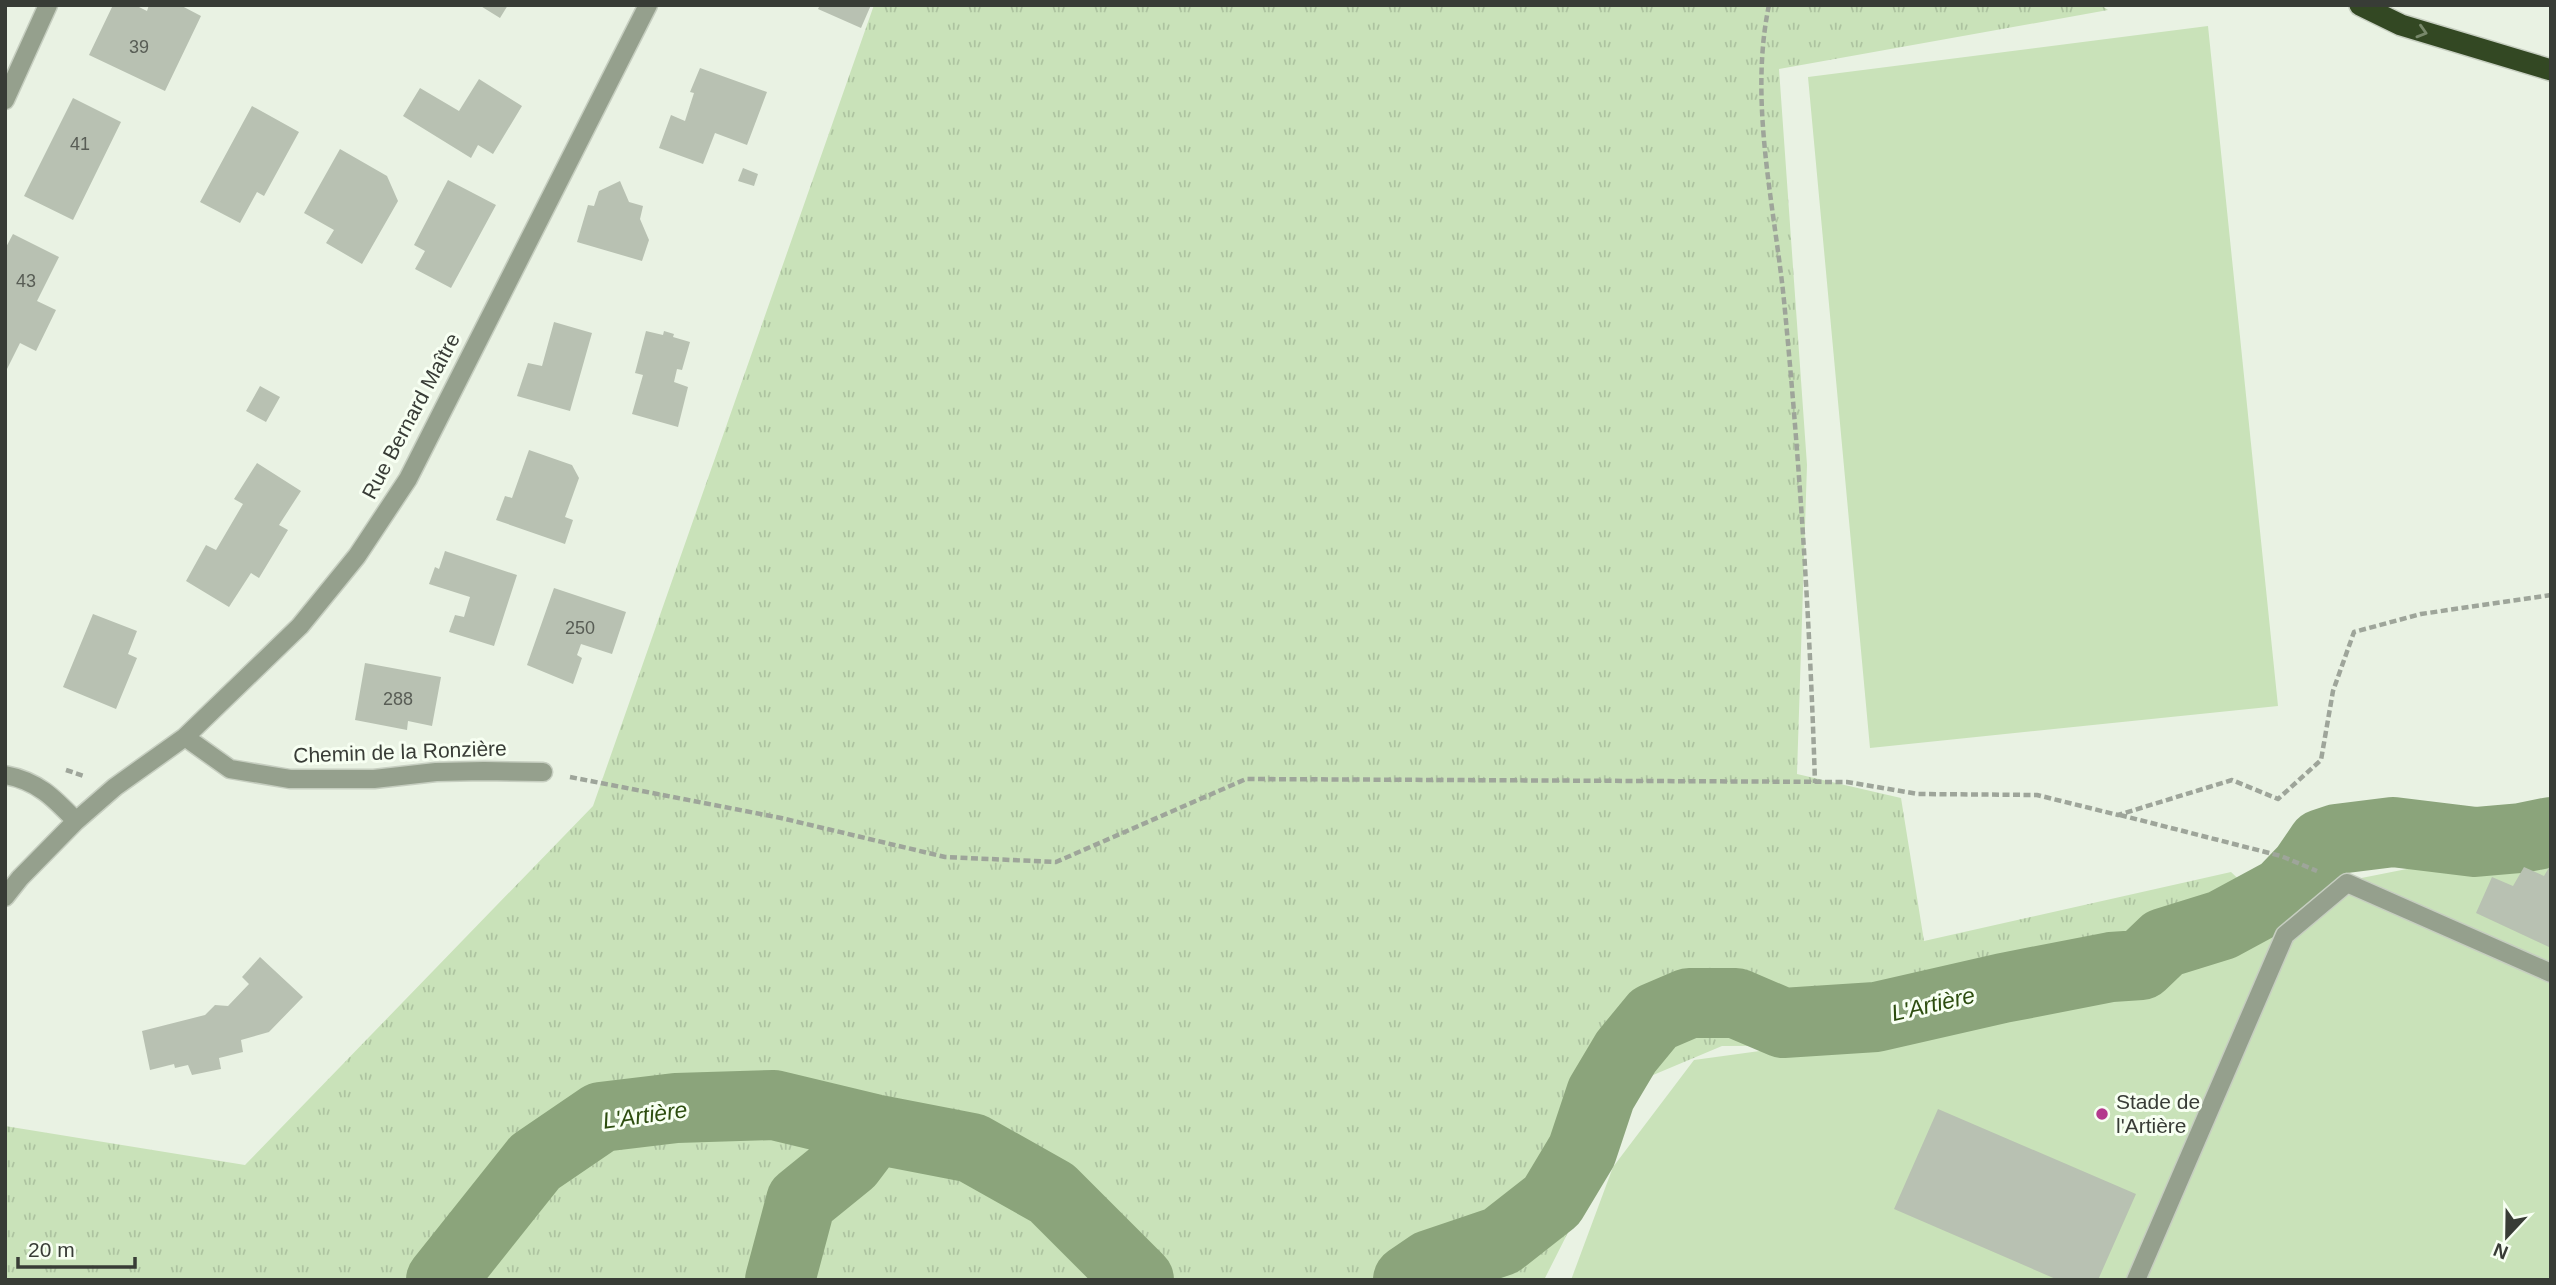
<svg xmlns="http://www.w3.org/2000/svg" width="2556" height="1285" font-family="Arial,sans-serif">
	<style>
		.grass { fill: url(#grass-tufts) }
		.pitch { fill: #c9e2b9 }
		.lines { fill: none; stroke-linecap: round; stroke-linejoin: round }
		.river { stroke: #8ba47b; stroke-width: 70 }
		.building { fill: #b8c1b2 }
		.minor-casing { stroke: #c6cec0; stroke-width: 21 }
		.highway-casing { stroke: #c6cec0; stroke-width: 24 }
		.path { stroke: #9ea59a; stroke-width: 4.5; stroke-dasharray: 7 3.5; stroke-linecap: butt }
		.minor { stroke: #95a08d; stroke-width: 18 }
		.highway { stroke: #334823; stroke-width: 21 }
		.oneway { stroke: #78886b }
		.poi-dot { fill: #b43a8d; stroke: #f7fff2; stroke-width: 2.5 }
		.labels { text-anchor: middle; stroke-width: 6; stroke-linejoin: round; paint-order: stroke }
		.number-label { font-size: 18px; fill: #585d55 }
		.street-label { font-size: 21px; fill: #383c36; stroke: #f7fff2 }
		.poi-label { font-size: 21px; fill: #383c36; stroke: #f7fff2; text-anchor: start }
		.water-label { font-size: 23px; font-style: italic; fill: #2d4d0f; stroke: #f7fff2 }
	</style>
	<defs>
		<pattern id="grass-tufts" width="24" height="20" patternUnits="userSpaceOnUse" patternTransform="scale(1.75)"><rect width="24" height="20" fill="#c9e2b9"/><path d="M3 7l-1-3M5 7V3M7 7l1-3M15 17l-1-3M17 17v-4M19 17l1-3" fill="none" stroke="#adc3a0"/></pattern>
	</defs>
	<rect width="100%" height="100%" fill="#e9f2e3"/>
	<path class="grass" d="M 874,5 L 2101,5 L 2108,10 L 1779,69 L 1807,465 L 1797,774 L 1901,798 L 1924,941 L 2231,872 L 2284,922 L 2215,998 L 1883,1045 L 1722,1046 L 1646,1078 L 1544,1280 L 5,1280 L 5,1126 L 245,1165 L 593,806 Z"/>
	<path class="pitch" d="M 2208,26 L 2278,706 L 1870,748 L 1808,77 Z
		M 2551,850 L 2551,1280 L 1571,1280 L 1613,1167 L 1694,1060 L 1803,1045 L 2012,1004 L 2200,959 L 2306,889 L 2437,863 Z"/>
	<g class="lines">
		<path class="river" d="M 441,1280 L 535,1162 L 601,1117 L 676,1108 L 774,1105 L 874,1129 L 972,1148 L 1052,1193 L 1139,1280
			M 780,1280 L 801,1201 L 849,1162 L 874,1129
			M 1408,1280 L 1430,1265 L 1501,1241 L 1552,1201 L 1582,1151 L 1601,1094 L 1626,1052 L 1654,1018 L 1689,1003 L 1736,1003 L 1783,1023 L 1876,1017 L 2003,988 L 2111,967 L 2141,965 L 2164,943 L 2222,925 L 2283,892 L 2305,869 L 2322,844 L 2337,839 L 2393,832 L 2475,842 L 2521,838 L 2551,832"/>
	</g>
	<path class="building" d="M 113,5 L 135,5 L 147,11 L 149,5 L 180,5 L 201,16 L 165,91 L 89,55 Z
		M 479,5 L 508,5 L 500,18 Z
		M 820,5 L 871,5 L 861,28 L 818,9 Z
		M 700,68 L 767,92 L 747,145 L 715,133 L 703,164 L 659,148 L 671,115 L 685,121 L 694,93 L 690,92 Z
		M 479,79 L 522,106 L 493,154 L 478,145 L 471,158 L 403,116 L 420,88 L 459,111 Z
		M 73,98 L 121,122 L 73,220 L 24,196 Z
		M 252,106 L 299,132 L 264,196 L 257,192 L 240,223 L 200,202 Z
		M 340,149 L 387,176 L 398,201 L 362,264 L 326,243 L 334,230 L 304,213 Z
		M 743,168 L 758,174 L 754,186 L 738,181 Z
		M 448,180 L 496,205 L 451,288 L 415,269 L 425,251 L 414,245 Z
		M 620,181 L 629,202 L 643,206 L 640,219 L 649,240 L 642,261 L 577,242 L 588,205 L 594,206 L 599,191 Z
		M 13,234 L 59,257 L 37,301 L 56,310 L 36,351 L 20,343 L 7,369 L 5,367 L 5,249 Z
		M 554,322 L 592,333 L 570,411 L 517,396 L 528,363 L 542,366 Z
		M 646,331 L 663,335 L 664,331 L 674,334 L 673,337 L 690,342 L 682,370 L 677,369 L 674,382 L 688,387 L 678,427 L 632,414 L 643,375 L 635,373 Z
		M 260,386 L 280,397 L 266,422 L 246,411 Z
		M 529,450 L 572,465 L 579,478 L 565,517 L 573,520 L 565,544 L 496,520 L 505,496 L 512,498 Z
		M 257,463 L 301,491 L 279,525 L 288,530 L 259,578 L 251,573 L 229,607 L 186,581 L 206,545 L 216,550 L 243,504 L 234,499 Z
		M 445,551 L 517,575 L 494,646 L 449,632 L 455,615 L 464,617 L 470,597 L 429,584 L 435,567 L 439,569 Z
		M 554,588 L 626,612 L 612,654 L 581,644 L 577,655 L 582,658 L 573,684 L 527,665 Z
		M 93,614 L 137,631 L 128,654 L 137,658 L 116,709 L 63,687 Z
		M 365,663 L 441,677 L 432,726 L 408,721 L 407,730 L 355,720 Z
		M 2551,864 L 2551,948 L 2476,913 L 2492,877 L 2513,886 L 2524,867 L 2544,876 Z
		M 260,957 L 303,997 L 269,1032 L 241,1040 L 243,1052 L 219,1058 L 221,1069 L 192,1075 L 188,1065 L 175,1068 L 174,1064 L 150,1070 L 142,1031 L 205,1015 L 215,1005 L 228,1006 L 249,984 L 242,977 Z
		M 1938,1109 L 2136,1194 L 2098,1280 L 2058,1280 L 1894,1209 Z"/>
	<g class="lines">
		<defs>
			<path id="minor" d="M 5,100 L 48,5
				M 185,737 L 230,769 L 290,779 L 374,779 L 436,772 L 484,771 L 543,772
				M 5,775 C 38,781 54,798 76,821
				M 5,897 L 20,878 L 76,821 L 115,787 L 185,737 L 300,626 L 357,556 L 408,479 L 648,5
				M 2136,1280 L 2285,935 L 2347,883 L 2551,973"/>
			<path id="highway" d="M 2360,5 L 2401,25 L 2551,70"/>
		</defs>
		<use href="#minor" class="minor-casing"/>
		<use href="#highway" class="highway-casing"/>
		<path class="path" d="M 1769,5 C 1748,105 1776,211 1785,311 C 1800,468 1810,625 1815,783
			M 66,770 L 84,776
			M 570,777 L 781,818 L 945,857 L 1056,862 L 1246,779 L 1847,782 L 1918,794 L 2037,795 L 2118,815 L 2232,780 L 2278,799 L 2321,760 L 2333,691 L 2354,632 L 2421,614 L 2551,595
			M 2120,815 L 2281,856 L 2317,871"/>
		<use href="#minor" class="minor"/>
		<use href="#highway" class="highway"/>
	</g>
	<defs><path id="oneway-chevron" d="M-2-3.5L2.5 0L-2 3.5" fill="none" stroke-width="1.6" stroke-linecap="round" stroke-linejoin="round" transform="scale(1.75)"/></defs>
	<use class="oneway" href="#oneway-chevron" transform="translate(2422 32) rotate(17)"/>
	<circle class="poi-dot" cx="2102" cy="1114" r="7"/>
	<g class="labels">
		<g class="number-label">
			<text x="139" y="53">39</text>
			<text x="80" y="150">41</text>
			<text x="26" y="287">43</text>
			<text x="580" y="634">250</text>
			<text x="398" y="705">288</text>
		</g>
		<g class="street-label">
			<text transform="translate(411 416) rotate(-62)" y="7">Rue Bernard Maître</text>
			<text transform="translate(400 752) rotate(-2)" y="7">Chemin de la Ronzière</text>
		</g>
		<g class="poi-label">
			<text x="2116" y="1109">Stade de<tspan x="2116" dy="24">l'Artière</tspan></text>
		</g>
		<g class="water-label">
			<text transform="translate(1933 1004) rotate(-13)" y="8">L'Artière</text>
			<text transform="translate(645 1115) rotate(-8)" y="8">L'Artière</text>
		</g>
	</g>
	<rect width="2556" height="1285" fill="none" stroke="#383c36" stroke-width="14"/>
	<g transform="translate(2507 1236) rotate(202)" stroke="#f7fff2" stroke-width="5" paint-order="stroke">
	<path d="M0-5L12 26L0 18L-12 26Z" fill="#383c36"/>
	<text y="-10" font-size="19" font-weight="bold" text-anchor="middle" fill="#383c36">N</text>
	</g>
	<path d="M18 1257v10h117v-10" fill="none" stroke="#383c36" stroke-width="3.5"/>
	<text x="28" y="1257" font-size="21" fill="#383c36" stroke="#f7fff2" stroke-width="5" paint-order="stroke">20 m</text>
</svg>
